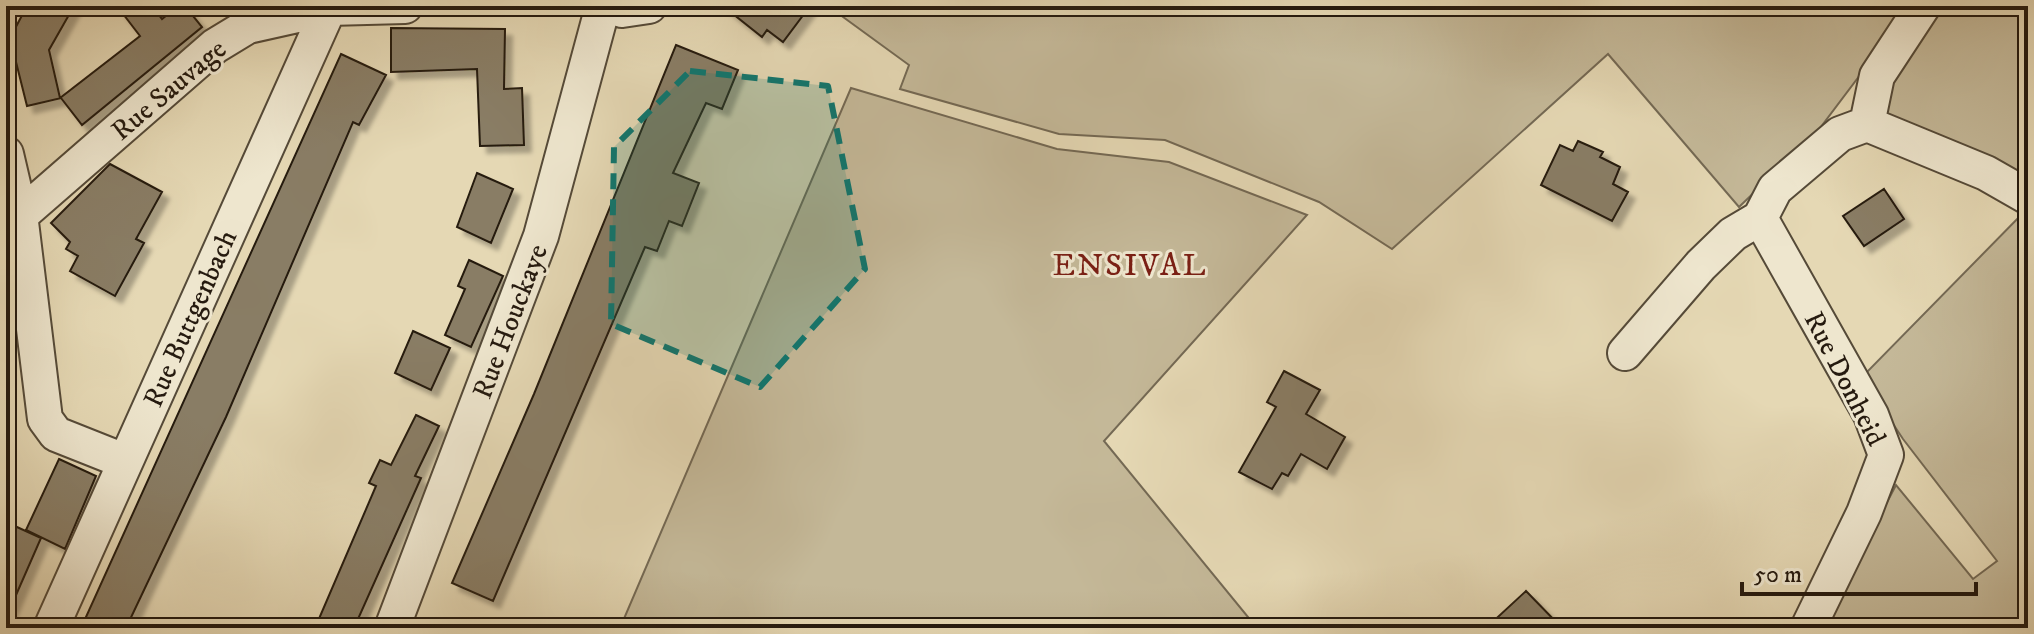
<svg xmlns="http://www.w3.org/2000/svg" width="2034" height="634" font-family="'IM FELL DW Pica',serif">
	<style>
		.green { fill: #c4b898; stroke: #746954; stroke-width: 2 }
		.building { fill: #897d65; stroke: #251a0f; stroke-width: 2; filter: url(#shadow) }
		.lines { fill: none; stroke-linecap: round; stroke-linejoin: round }
		.minor-casing { stroke: #554a38; stroke-width: 38 }
		.minor { stroke: #eee6ce; stroke-width: 34 }
		.marked { fill: #0f766e; fill-opacity: 0.2; stroke: #0f766e; stroke-width: 6; stroke-dasharray: 16 10; stroke-linejoin: round }
		.labels { text-anchor: middle; stroke-width: 6; stroke-linejoin: round; paint-order: stroke }
		.street-label { font-size: 28px; fill: #251a0f; stroke: #eee6ce }
		.quarter-label { font-size: 32px; letter-spacing: 2px; fill: #7a1f14; stroke: #eee6ce }
	</style>
	<defs>
		<filter id="shadow"><feDropShadow dx="7" dy="7" stdDeviation="2" flood-color="#0004"/></filter>
	</defs>
	<rect width="100%" height="100%" fill="#e5d8b4"/>
	<filter id="stains"><feTurbulence type="fractalNoise" baseFrequency=".0025" numOctaves="4"/><feColorMatrix values="0 0 0 0 .2 0 0 0 0 .09 0 0 0 0 .02 0 0 0 .5 -.17"/></filter>
	<radialGradient id="worn" r=".72"><stop offset=".6" stop-color="#630" stop-opacity="0"/><stop offset="1" stop-color="#630" stop-opacity=".3"/></radialGradient>
	<path class="green" d="M 828,6 L 1912,6 L 1817,132 L 1739,207 L 1608,54 L 1392,249 L 1319,202 L 1165,140 L 1059,134 L 900,89 L 909,65 Z
		M 1933,6 L 2028,6 L 2028,179 L 1885,113 L 1889,87 Z
		M 851,88 L 1057,149 L 1169,162 L 1307,215 L 1104,441 L 1257,628 L 620,628 Z
		M 2028,208 L 2028,628 L 1822,628 L 1896,485 L 1973,579 L 1997,561 L 1903,439 L 1862,377 Z"/>
	<path class="building" d="M 27,6 L 74,6 L 49,50 L 60,98 L 140,36 L 117,6 L 152,6 L 162,19 L 178,6 L 185,6 L 202,27 L 82,125 L 61,98 L 27,106 L 10,38 Z
		M 723,6 L 810,6 L 783,42 L 767,30 L 762,37 Z
		M 391,28 L 505,29 L 504,89 L 522,88 L 524,145 L 480,146 L 477,69 L 391,72 Z
		M 676,45 L 738,70 L 722,109 L 706,103 L 673,173 L 699,183 L 682,226 L 669,221 L 657,251 L 645,247 L 493,601 L 452,583 L 534,394 Z
		M 341,54 L 386,75 L 359,125 L 353,122 L 226,417 L 126,628 L 81,628 Z
		M 1578,141 L 1603,152 L 1600,157 L 1620,167 L 1613,184 L 1628,192 L 1612,221 L 1541,185 L 1560,145 L 1573,151 Z
		M 110,164 L 162,192 L 136,239 L 144,243 L 115,296 L 70,271 L 78,256 L 66,249 L 70,242 L 51,223 Z
		M 477,173 L 513,189 L 491,243 L 457,227 Z
		M 1884,189 L 1904,219 L 1864,246 L 1843,216 Z
		M 469,260 L 503,276 L 471,347 L 445,335 L 465,289 L 458,286 Z
		M 413,331 L 450,348 L 431,390 L 395,373 Z
		M 1284,371 L 1320,390 L 1306,414 L 1345,437 L 1327,469 L 1301,454 L 1288,476 L 1282,473 L 1272,489 L 1239,472 L 1276,407 L 1267,402 Z
		M 416,415 L 439,426 L 415,476 L 421,478 L 354,628 L 315,628 L 376,486 L 369,483 L 380,460 L 391,465 Z
		M 59,459 L 96,476 L 65,549 L 26,530 Z
		M 6,522 L 41,538 L 6,618 Z
		M 1526,591 L 1562,628 L 1486,628 Z"/>
	<g class="lines">
		<defs>
			<path id="minor" d="M 612,6 L 622,10 L 649,6
				M 1867,124 L 1986,173 L 2028,197
				M 1867,124 L 1877,76 L 1923,6
				M 6,154 L 20,214 L 45,419 L 56,434 L 124,461
				M 1760,218 L 1871,415 L 1886,455 L 1864,513 L 1808,628
				M 6,228 L 215,46 L 248,26 L 329,8 L 405,6
				M 1625,353 L 1701,265 L 1733,234 L 1760,218 L 1775,189 L 1840,134 L 1867,124
				M 51,628 L 329,8
				M 392,628 L 541,236 L 603,6"/>
		</defs>
		<use href="#minor" class="minor-casing"/>
		<use href="#minor" class="minor"/>
	</g>
	<path class="marked" d="M 690,71 L 828,86 L 865,269 L 760,387 L 611,324 L 614,147 Z"/>
	<g class="labels">
		<g class="street-label">
			<text transform="translate(168 89) rotate(-40)" y="10">Rue Sauvage</text>
			<text transform="translate(189 318) rotate(-66)" y="10">Rue Buttgenbach</text>
			<text transform="translate(509 321) rotate(-69)" y="10">Rue Houckaye</text>
			<text transform="translate(1846 378) rotate(63)" y="10">Rue Donheid</text>
		</g>
		<g class="quarter-label">
			<text x="1130" y="275">ENSIVAL</text>
		</g>
	</g>
	<rect width="2034" height="634" fill="none" stroke="#e5d8b4" stroke-width="32"/>
	<rect x="8" y="8" width="2018" height="618" fill="none" stroke="#251a0f" stroke-width="4"/>
	<rect x="16" y="16" width="2002" height="602" fill="none" stroke="#251a0f" stroke-width="2"/>
	<path d="M1742 582v12h234v-12" fill="none" stroke="#251a0f" stroke-width="4"/>
	<text x="1754" y="582" font-size="24" fill="#251a0f" stroke="#eee6ce" stroke-width="6" paint-order="stroke">50 m</text>
	<rect width="100%" height="100%" filter="url(#stains)"/>
	<rect width="100%" height="100%" fill="url(#worn)"/>
</svg>
